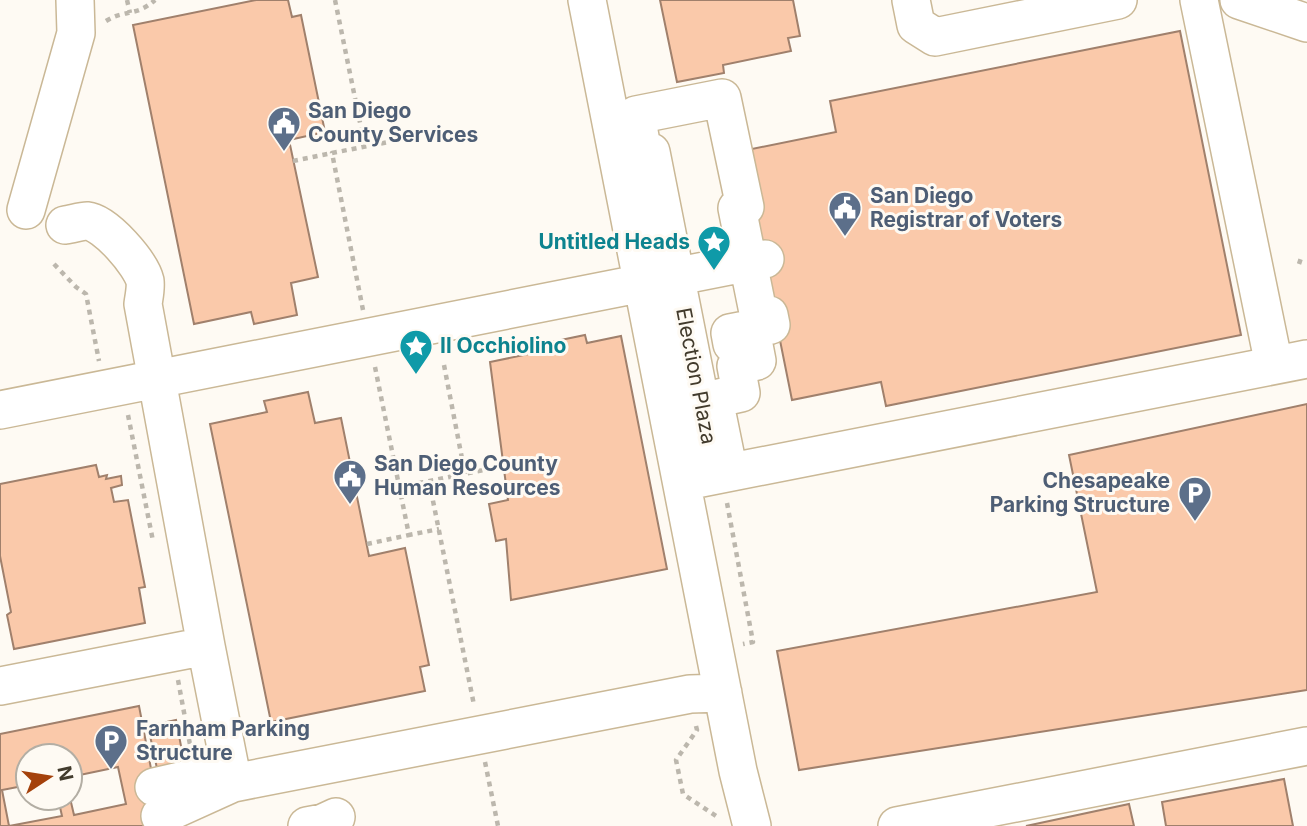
<svg xmlns="http://www.w3.org/2000/svg" width="1307" height="826" font-family="Inter,sans-serif">
	<style>
		.building { fill: #fac9aa; stroke: #a0806c; stroke-width: 2; fill-rule: evenodd }
		.lines { fill: none; stroke-linecap: round; stroke-linejoin: round }
		.minor-casing { stroke: #cab896; stroke-width: 40 }
		.path { stroke: #bcb7ad; stroke-width: 4.5; stroke-dasharray: 5 5; stroke-linecap: butt }
		.minor { stroke: #fff; stroke-width: 37 }
		.labels { text-anchor: middle; stroke-width: 6; stroke-linejoin: round; paint-order: stroke }
		.service-label { font-size: 21px; font-weight: bold; fill: #4e5e75; stroke: #fefaf3; text-anchor: start }
		.culture-label { font-size: 21px; font-weight: bold; fill: #0d838f; stroke: #fefaf3; text-anchor: end }
		.street-label { font-size: 21px; fill: #423b2d; stroke: #fefaf3 }
	</style>
	<rect width="100%" height="100%" fill="#fefaf3"/>
	<path class="building" d="M 256,0 L 288,0 L 292,17 L 301,15 L 325,132 L 289,140 L 318,277 L 291,283 L 297,315 L 254,324 L 251,312 L 194,324 L 133,25 Z
		M 660,0 L 793,0 L 800,36 L 788,38 L 791,51 L 723,65 L 724,73 L 677,82 Z
		M 1180,31 L 1241,335 L 886,406 L 881,382 L 792,400 L 742,151 L 836,132 L 830,101 Z
		M 585,335 L 587,343 L 621,336 L 667,569 L 511,600 L 506,539 L 496,541 L 489,504 L 508,500 L 490,362 L 553,349 L 551,342 Z
		M 308,392 L 315,423 L 341,418 L 369,556 L 405,548 L 429,665 L 420,667 L 425,691 L 271,722 L 210,424 L 267,412 L 264,401 Z
		M 1307,404 L 1307,690 L 799,770 L 777,651 L 1097,592 L 1069,455 Z
		M 96,465 L 99,477 L 107,475 L 106,479 L 121,476 L 122,485 L 111,488 L 114,502 L 128,500 L 145,587 L 139,588 L 145,623 L 14,649 L 7,615 L 11,612 L 0,556 L 0,484 Z
		M 139,706 L 162,826 L 0,826 L 0,734 ZM 28,756 L 70,756 L 70,798 L 28,798 Z
		M 176,720 L 186,772 L 159,778 L 148,726 Z
		M 118,767 L 126,804 L 74,815 L 70,798 L 70,777 Z
		M 1284,779 L 1293,826 L 1166,826 L 1162,802 Z
		M 28,785 L 28,798 L 58,798 L 62,816 L 9,826 L 2,790 Z
		M 1129,804 L 1134,826 L 1026,826 Z"/>
	<g class="lines">
		<defs>
			<path id="minor" d="M 587,0 L 738,771 L 752,826
				M 911,0 L 916,25 L 935,37 L 1118,0
				M 1199,0 L 1274,365
				M 1239,0 L 1307,23
				M 722,98 L 745,207 L 737,208 L 759,317 L 769,315 L 771,325 L 730,333 L 732,344 L 753,340 L 757,361 L 736,366 L 741,393 L 714,399 L 725,453 L 711,456 L 651,152 L 643,153 L 636,115 Z
				M 26,210 L 76,33 L 75,0
				M 65,225 C 72,224 81,221 87,221 C 106,223 141,264 145,281 C 146,288 144,297 143,304 L 206,646 L 233,783 L 690,694 L 723,693
				M 0,410 L 765,259
				M 696,479 L 1307,359
				M 0,686 L 206,646
				M 154,787 L 219,772
				M 160,816 L 233,783
				M 307,826 L 323,823 L 336,817
				M 897,826 L 1307,746"/>
		</defs>
		<use href="#minor" class="minor-casing"/>
		<path class="path" d="M 127,0 L 130,13
			M 335,0 L 365,147
			M 106,21 C 125,9 136,17 155,0
			M 293,161 L 332,153
			M 54,264 L 76,287 L 86,294 L 99,361
			M 1299,264 L 1302,255
			M 363,310 L 332,153 L 414,137
			M 444,365 L 465,474
			M 375,367 L 409,535 L 439,529
			M 128,415 L 153,541
			M 429,481 L 474,705
			M 399,487 L 504,466
			M 727,503 L 753,642 L 743,644
			M 367,544 L 409,535
			M 178,680 L 191,750
			M 696,726 L 697,730 L 676,760 L 683,794 L 716,816
			M 485,762 L 498,826"/>
		<use href="#minor" class="minor"/>
	</g>
	<defs>
		<symbol id="civic-pin" viewBox="-11 -11 22 30"><path d="M0 17L-7.5 6A9.5 9.5 0 1 1 7.5 6Z" fill="#5c6f8a" stroke="#fefaf3"/><path d="M-.6-6.5H3V-4.5H.6V-3L4-1V1h2V6H-6V1h2V-1L-.6-3ZM-1.2 2.5V6h2.4V2.5Z" fill="#fff"/></symbol>
		<symbol id="sight-pin" viewBox="-11 -11 22 30"><path d="M0 17L-7.5 6A9.5 9.5 0 1 1 7.5 6Z" fill="#0f9aa8" stroke="#fefaf3"/><path d="M0-6L1.8-2.2L6-1.7L2.9 1.2L3.7 5.4L0 3.3L-3.7 5.4L-2.9 1.2L-6-1.7L-1.8-2.2Z" fill="#fff"/></symbol>
		<symbol id="parking-pin" viewBox="-11 -11 22 30"><path d="M0 17L-7.5 6A9.5 9.5 0 1 1 7.5 6Z" fill="#5c6f8a" stroke="#fefaf3"/><path d="M-3.5-5.5H1a3.5 3.5 0 0 1 0 7H-1V5.5H-3.5ZM-1-3.4V-.6H.8a1.4 1.4 0 0 0 0-2.8Z" fill="#fff"/></symbol>
	</defs>
	<g fill-rule="evenodd">
		<use href="#civic-pin" x="265" y="104" width="38" height="52"/>
		<use href="#civic-pin" x="826" y="189" width="38" height="52"/>
		<use href="#sight-pin" x="695" y="223" width="38" height="52"/>
		<use href="#sight-pin" x="397" y="327" width="38" height="52"/>
		<use href="#civic-pin" x="331" y="457" width="38" height="52"/>
		<use href="#parking-pin" x="1176" y="474" width="38" height="52"/>
		<use href="#parking-pin" x="92" y="722" width="38" height="52"/>
	</g>
	<g class="labels">
		<g class="service-label">
			<text x="308" y="118">San Diego<tspan x="308" dy="24">County Services</tspan></text>
			<text x="870" y="203">San Diego<tspan x="870" dy="24">Registrar of Voters</tspan></text>
			<text x="374" y="471">San Diego County<tspan x="374" dy="24">Human Resources</tspan></text>
			<text x="1170" y="488" text-anchor="end">Chesapeake<tspan x="1170" dy="24">Parking Structure</tspan></text>
			<text x="136" y="736">Farnham Parking<tspan x="136" dy="24">Structure</tspan></text>
		</g>
		<g class="culture-label">
			<text x="690" y="249">Untitled Heads</text>
			<text x="440" y="353" text-anchor="start">Il Occhiolino</text>
		</g>
		<g class="street-label">
			<text transform="translate(696 376) rotate(79)" y="7">Election Plaza</text>
		</g>
	</g>
	<g transform="translate(49 777) rotate(78)"><circle r="33" fill="#fefaf3" stroke="#b3aea4" stroke-width="2"/>
	<path d="M0-5L12 26L0 18L-12 26Z" fill="#a4410b"/>
	<text y="-10" font-size="19" font-weight="bold" text-anchor="middle" fill="#423b2d">N</text>
	</g>
</svg>
